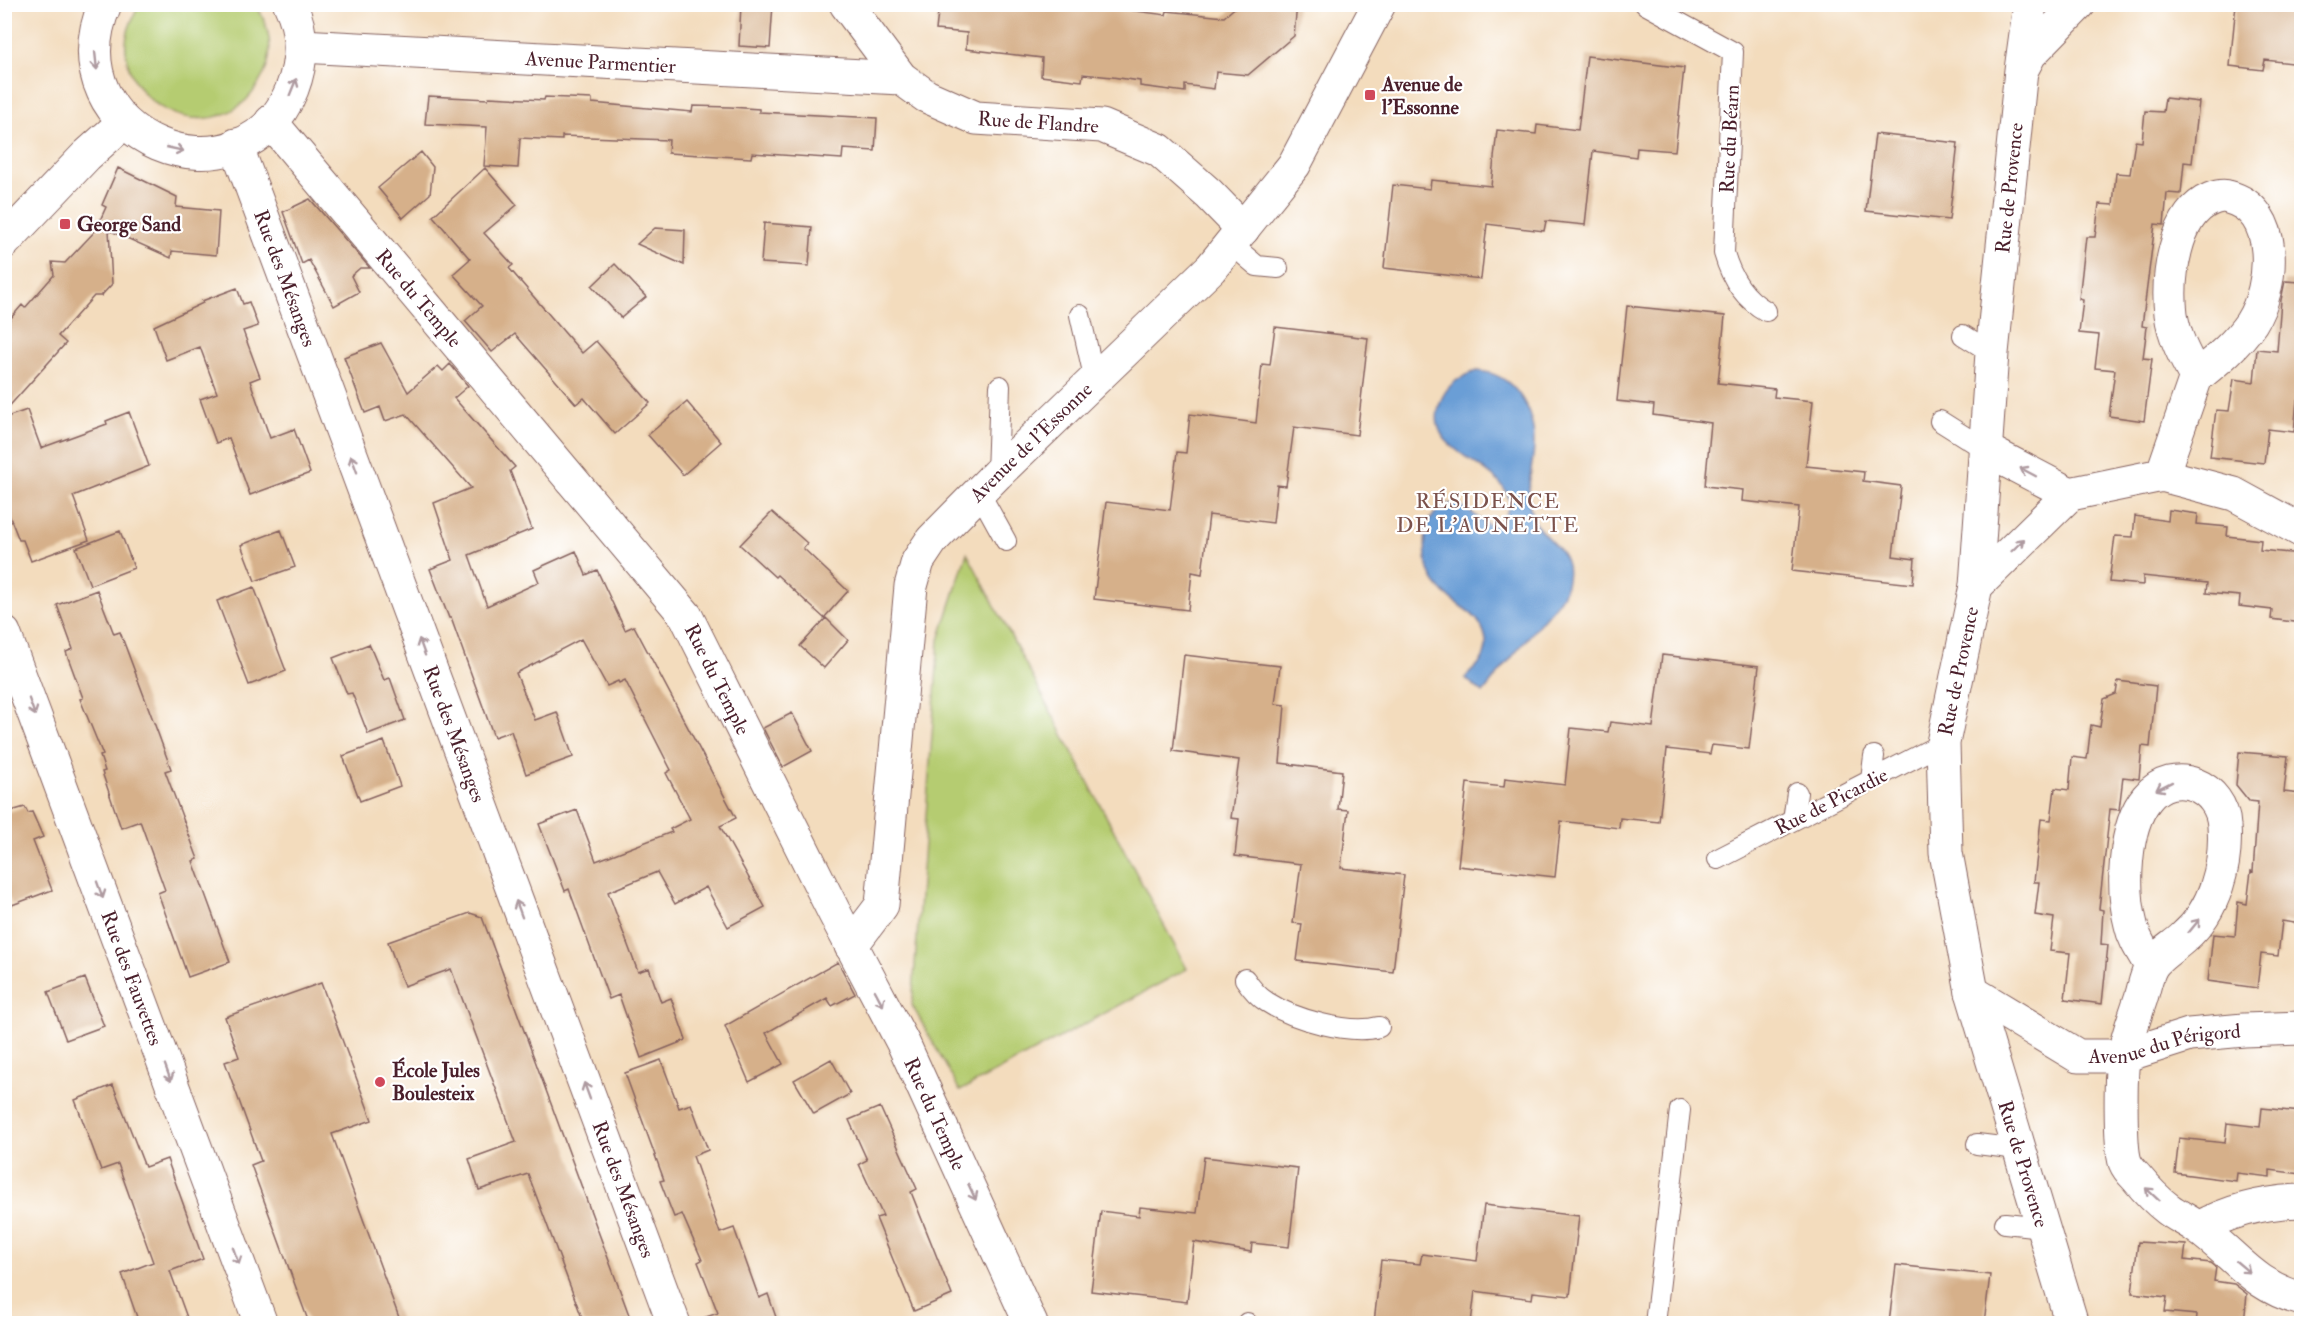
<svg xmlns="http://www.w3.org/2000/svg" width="2306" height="1328" font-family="'IM FELL Double Pica',serif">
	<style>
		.green { fill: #b5cc71; stroke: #80764e; stroke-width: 1.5 }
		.water { fill: #6a9ed6; stroke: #5a5e80; stroke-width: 1.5 }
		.building { fill: #d6b08a }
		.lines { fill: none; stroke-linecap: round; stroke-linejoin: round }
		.lane-casing { stroke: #85615e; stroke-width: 22 }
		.street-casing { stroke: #85615e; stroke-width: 35 }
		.lane { stroke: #fff; stroke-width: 20 }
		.street { stroke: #fff; stroke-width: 33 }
		.oneway { stroke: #ae9aa0 }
		.poi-dot { fill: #d1495b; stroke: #fff; stroke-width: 2 }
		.labels { text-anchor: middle; stroke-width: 4.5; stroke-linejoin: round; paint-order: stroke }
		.street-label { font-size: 20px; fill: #4a1f2b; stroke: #fff }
		.poi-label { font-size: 20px; font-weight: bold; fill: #4a1f2b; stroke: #fff; text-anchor: start }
		.neighbourhood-label { font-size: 21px; letter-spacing: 1.5px; fill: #7b524c; stroke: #fff }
	</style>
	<rect width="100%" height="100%" fill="#fff"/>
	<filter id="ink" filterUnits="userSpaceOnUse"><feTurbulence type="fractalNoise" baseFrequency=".0167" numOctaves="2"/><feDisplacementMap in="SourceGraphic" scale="12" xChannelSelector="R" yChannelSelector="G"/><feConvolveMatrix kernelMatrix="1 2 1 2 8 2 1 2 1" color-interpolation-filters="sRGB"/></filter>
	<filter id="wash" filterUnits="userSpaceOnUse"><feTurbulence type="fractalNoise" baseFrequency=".008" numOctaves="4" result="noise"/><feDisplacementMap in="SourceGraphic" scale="24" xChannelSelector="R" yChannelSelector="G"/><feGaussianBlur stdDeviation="1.35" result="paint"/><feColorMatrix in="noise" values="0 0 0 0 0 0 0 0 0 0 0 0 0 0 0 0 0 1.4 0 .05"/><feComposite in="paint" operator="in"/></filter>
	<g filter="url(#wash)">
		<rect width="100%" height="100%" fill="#f3dcbd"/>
		<path class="green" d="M 139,5 L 256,5 C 269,25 275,51 264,74 C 258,86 251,98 239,106 C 195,138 130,105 126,52 C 124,35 132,20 139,5 Z
			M 967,553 L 1187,969 L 960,1091 L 912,1005 L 939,640 Z"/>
		<path class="water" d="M 1477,371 C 1515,373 1535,410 1534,446 C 1533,468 1524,493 1532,514 C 1542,546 1578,546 1565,589 C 1561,601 1549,612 1541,622 C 1521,646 1502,669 1483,693 L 1465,678 C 1470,672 1477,667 1481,661 C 1493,642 1482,620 1465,609 C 1455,602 1445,596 1437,585 C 1425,570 1424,551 1426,532 C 1428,523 1432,515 1439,509 C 1470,484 1490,561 1510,503 C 1502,460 1421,455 1440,403 C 1446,385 1459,377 1477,371 Z"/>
		<g id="blocks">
			<path class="building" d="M 741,4 L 773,4 L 770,48 L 739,46 Z
				M 939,4 L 1083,4 L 1166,15 L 1167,11 L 1224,17 L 1239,4 L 1297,4 L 1294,36 L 1248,75 L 1216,72 L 1214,89 L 1185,85 L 1185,92 L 1140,86 L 1140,81 L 1112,77 L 1083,74 L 1082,81 L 1041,76 L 1042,58 L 966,49 L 967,33 L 936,30 Z
				M 2236,4 L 2301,4 L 2301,64 L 2265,60 L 2263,70 L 2230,66 Z
				M 1587,56 L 1684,68 L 1675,151 L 1637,148 L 1636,157 L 1593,151 L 1585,225 L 1546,221 L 1544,231 L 1487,224 L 1481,279 L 1384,268 L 1393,185 L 1430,189 L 1431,180 L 1491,186 L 1497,130 L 1536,134 L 1537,125 L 1578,130 Z
				M 428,96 L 488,99 L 489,97 L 544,100 L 545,97 L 592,99 L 592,103 L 692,112 L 693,106 L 730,107 L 759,109 L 759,112 L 877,118 L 875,151 L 843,149 L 842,159 L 752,153 L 751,158 L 668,153 L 669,140 L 562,136 L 562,140 L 520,138 L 518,168 L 484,166 L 487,127 L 425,124 Z
				M 2165,98 L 2199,102 L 2192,163 L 2184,162 L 2181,194 L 2167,193 L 2164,225 L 2155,224 L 2142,326 L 2147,327 L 2143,358 L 2152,359 L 2144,421 L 2109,416 L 2115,370 L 2095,368 L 2099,335 L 2079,333 L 2083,300 L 2079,299 L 2086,237 L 2095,237 L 2099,204 L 2113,205 L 2116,173 L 2130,174 L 2135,141 L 2142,142 L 2145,111 L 2163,112 Z
				M 1875,134 L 1958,143 L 1949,220 L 1866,211 Z
				M 421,152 L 433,167 L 430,194 L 403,218 L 378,188 Z
				M 118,168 L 177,197 L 176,207 L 219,211 L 216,255 L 172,251 L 171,258 L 109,230 L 112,284 L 101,296 L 94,296 L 58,336 L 66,343 L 4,412 L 4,326 L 22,305 L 25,308 L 54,275 L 52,262 L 65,263 L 100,226 L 98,225 L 106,207 L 102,205 Z
				M 485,168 L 517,205 L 484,233 L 513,265 L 509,268 L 582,353 L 596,341 L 650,403 L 615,434 L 584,398 L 576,404 L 515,334 L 492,352 L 465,321 L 482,306 L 453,274 L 470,259 L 433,216 Z
				M 310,199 L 370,268 L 360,268 L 351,276 L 359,292 L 334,306 L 309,260 L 302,264 L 283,212 Z
				M 764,223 L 812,227 L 809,266 L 761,263 Z
				M 655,228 L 685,230 L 684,265 L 637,244 Z
				M 615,264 L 646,297 L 621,318 L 592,286 Z
				M 2285,281 L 2301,282 L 2301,385 L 2300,400 L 2297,400 L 2294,432 L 2268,429 L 2264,463 L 2210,457 L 2216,410 L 2229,411 L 2234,379 L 2254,382 L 2257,349 L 2277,351 L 2281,300 Z
				M 237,288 L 243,304 L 249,302 L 258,326 L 243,331 L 260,377 L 250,381 L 270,438 L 294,429 L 310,473 L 250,495 L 229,438 L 216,443 L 200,399 L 217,393 L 200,347 L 166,360 L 154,326 L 203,303 L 202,301 Z
				M 1627,306 L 1725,316 L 1718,383 L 1775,389 L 1774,397 L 1813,401 L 1806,466 L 1864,472 L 1863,481 L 1901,486 L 1893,556 L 1915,559 L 1913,584 L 1792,571 L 1799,507 L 1742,501 L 1743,490 L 1705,486 L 1711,423 L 1653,415 L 1654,405 L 1617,401 Z
				M 1275,327 L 1368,338 L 1357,435 L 1294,427 L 1286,486 L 1277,485 L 1273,523 L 1209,515 L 1202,574 L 1192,572 L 1188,610 L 1094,599 L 1106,502 L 1170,510 L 1177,452 L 1186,453 L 1190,414 L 1256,423 L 1262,364 L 1270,365 Z
				M 381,343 L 408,392 L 438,366 L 443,371 L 450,364 L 468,386 L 454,398 L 515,467 L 510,471 L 532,529 L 469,555 L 487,606 L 539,582 L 534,570 L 576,551 L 586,575 L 597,570 L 625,630 L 634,626 L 736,818 L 720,826 L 765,907 L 728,927 L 706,887 L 675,904 L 657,872 L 608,892 L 638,972 L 649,968 L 661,1002 L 671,998 L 686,1040 L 641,1058 L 619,995 L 609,999 L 569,889 L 565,891 L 539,824 L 577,810 L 596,861 L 672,832 L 670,829 L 690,819 L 666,773 L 671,770 L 625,680 L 619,683 L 618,681 L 607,686 L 581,639 L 516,673 L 535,720 L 557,712 L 573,757 L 526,774 L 511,731 L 494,737 L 451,618 L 449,618 L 430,569 L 453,560 L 434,503 L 471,488 L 406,414 L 385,421 L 380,407 L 365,413 L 344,357 Z
				M 687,402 L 721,442 L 683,475 L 648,435 Z
				M 27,410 L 41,448 L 107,424 L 106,421 L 129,412 L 149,466 L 73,496 L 89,540 L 31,561 L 23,540 L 19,540 L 4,502 L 4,418 Z
				M 2169,510 L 2198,514 L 2197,524 L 2228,527 L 2227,536 L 2261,540 L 2260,550 L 2301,554 L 2301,623 L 2271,619 L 2272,610 L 2239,606 L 2240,596 L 2206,593 L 2207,583 L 2143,576 L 2143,585 L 2109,582 L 2115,536 L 2133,537 L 2135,516 L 2168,521 Z
				M 772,512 L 807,543 L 803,548 L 848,591 L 824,618 L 777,575 L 775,577 L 740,545 Z
				M 281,530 L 295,567 L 255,581 L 241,545 Z
				M 120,531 L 134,568 L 90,585 L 76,548 Z
				M 254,587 L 286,671 L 249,685 L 217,601 Z
				M 97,590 L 114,634 L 120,632 L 159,736 L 171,769 L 165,771 L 198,859 L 193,861 L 230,962 L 188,977 L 158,893 L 165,890 L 140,821 L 121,828 L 102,772 L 105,771 L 100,756 L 103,755 L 80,699 L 83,698 L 66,652 L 73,649 L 57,605 Z
				M 826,618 L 848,640 L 824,668 L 800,646 Z
				M 369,644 L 384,680 L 390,678 L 405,720 L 368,734 L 352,693 L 347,694 L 333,658 Z
				M 1184,655 L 1280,666 L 1275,704 L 1285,705 L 1280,763 L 1342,771 L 1338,809 L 1348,810 L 1341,868 L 1404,875 L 1393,972 L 1297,961 L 1302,924 L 1293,923 L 1301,864 L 1235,856 L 1239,819 L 1231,818 L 1239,760 L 1173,751 Z
				M 1662,655 L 1759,666 L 1749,749 L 1712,745 L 1710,754 L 1667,749 L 1659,822 L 1620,818 L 1619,828 L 1561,821 L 1555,877 L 1458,866 L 1467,783 L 1504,787 L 1505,778 L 1565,785 L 1571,728 L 1608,732 L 1610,722 L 1653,727 Z
				M 2118,681 L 2156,686 L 2150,747 L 2142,746 L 2139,779 L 2123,777 L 2119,810 L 2110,809 L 2099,909 L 2103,910 L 2101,944 L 2108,945 L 2102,1004 L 2065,999 L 2070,953 L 2050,951 L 2054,918 L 2035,915 L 2039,882 L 2034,882 L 2041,819 L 2051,820 L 2055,788 L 2069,790 L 2072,757 L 2087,759 L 2091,725 L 2100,727 L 2104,699 L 2116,694 Z
				M 792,713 L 812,751 L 783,767 L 763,728 Z
				M 384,741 L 400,786 L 360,801 L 343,756 Z
				M 2239,752 L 2288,756 L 2284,792 L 2301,794 L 2301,924 L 2282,921 L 2278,956 L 2261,954 L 2257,988 L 2208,981 L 2213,934 L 2235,936 L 2238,902 L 2247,904 L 2251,871 L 2253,872 L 2258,802 L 2249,801 L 2236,785 Z
				M 25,807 L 28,813 L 32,812 L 43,837 L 33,841 L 52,890 L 12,905 L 4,887 L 4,813 Z
				M 470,913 L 482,917 L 632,1323 L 584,1323 L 528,1174 L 479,1190 L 469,1159 L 516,1142 L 451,969 L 404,986 L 388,942 Z
				M 838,962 L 855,994 L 832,1006 L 827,998 L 766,1033 L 783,1064 L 749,1082 L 725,1026 Z
				M 85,978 L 104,1026 L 66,1040 L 48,992 Z
				M 321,983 L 372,1120 L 332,1134 L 401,1323 L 309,1323 L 251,1165 L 261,1161 L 225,1062 L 239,1057 L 225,1017 Z
				M 831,1059 L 850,1094 L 814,1114 L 794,1080 Z
				M 661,1060 L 679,1108 L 691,1104 L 708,1150 L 693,1156 L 720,1233 L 734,1228 L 759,1298 L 768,1294 L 778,1323 L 697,1323 L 697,1320 L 718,1313 L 698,1262 L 702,1260 L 682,1214 L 674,1217 L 660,1181 L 664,1180 L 625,1073 Z
				M 113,1085 L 145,1167 L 167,1159 L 203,1259 L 170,1271 L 189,1323 L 139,1323 L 122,1274 L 153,1262 L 118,1164 L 101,1170 L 75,1100 Z
				M 880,1107 L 917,1189 L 911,1192 L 952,1295 L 914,1311 L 876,1218 L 883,1216 L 859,1164 L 867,1160 L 849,1120 Z
				M 2262,1108 L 2301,1112 L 2301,1174 L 2270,1170 L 2270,1177 L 2237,1173 L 2236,1181 L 2175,1173 L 2179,1138 L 2225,1143 L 2227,1123 L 2260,1127 Z
				M 1204,1157 L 1298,1168 L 1289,1247 L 1252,1243 L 1251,1252 L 1194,1242 L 1187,1302 L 1091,1291 L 1101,1211 L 1139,1216 L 1140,1207 L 1197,1213 Z
				M 1484,1205 L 1579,1216 L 1570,1296 L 1533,1292 L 1532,1299 L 1475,1291 L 1471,1323 L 1374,1323 L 1381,1260 L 1420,1264 L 1422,1254 L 1477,1261 Z
				M 2138,1242 L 2186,1245 L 2184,1260 L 2211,1263 L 2216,1267 L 2214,1281 L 2234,1284 L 2247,1294 L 2244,1323 L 2196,1323 L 2197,1315 L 2165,1312 L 2167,1297 L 2132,1293 Z
				M 1896,1265 L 1990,1275 L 1984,1323 L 1889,1323 Z"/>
		</g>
	</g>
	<g filter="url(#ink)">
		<use href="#blocks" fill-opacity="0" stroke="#85615e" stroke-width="1.5"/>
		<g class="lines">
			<defs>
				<path id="lane" d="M 1645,4 L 1733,52 L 1724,253 C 1731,278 1743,298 1766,311
					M 1231,244 L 1257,266 L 1278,268
					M 1080,315 L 1095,381
					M 1963,335 L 1992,353
					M 1940,421 L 1986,450
					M 997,474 L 1000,386
					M 979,492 L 1006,541
					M 1871,780 L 1874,756
					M 1793,820 L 1797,793
					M 1718,859 L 1943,743
					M 1245,979 C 1251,988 1257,996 1267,1002 C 1293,1019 1349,1035 1379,1027
					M 1977,1144 L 2018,1149
					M 2005,1223 L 2042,1227
					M 1247,1324 L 1247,1323
					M 1655,1324 L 1680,1110"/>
				<g id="street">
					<path d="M 105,4 C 48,138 242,214 292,89 C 303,61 303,31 290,4"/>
					<path id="s1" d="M 846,4 L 901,78 L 926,96 L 976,118 L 1102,126 L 1159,150 L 1209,194 L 1243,229"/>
					<path id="s2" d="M 2030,4 L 2021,70 L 1992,353 L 1976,586 L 1943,743 L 1946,853 L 1972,992 L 2072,1324"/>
					<path id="s3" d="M 301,46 L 901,78"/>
					<path d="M 2022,69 L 2030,54 L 2079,4"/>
					<path id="s4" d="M 271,122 L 686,616 L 835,914 L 904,1045 L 1031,1324"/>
					<path id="s5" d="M 236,145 L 674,1324"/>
					<path d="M 4,242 L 86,156 L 124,122"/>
					<path d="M 1986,450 L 2070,494"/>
					<path d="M 2162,475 L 2196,377 C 2185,357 2174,337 2171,314 C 2167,279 2174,214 2211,199 C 2216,197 2223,195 2228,197 C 2281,210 2274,287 2251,323 C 2236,345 2217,360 2196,377"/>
					<path d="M 2070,494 L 2162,475 L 2234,494 L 2302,531"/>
					<path d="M 1976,586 L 2070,494"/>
					<path id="s6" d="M 4,633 L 261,1324"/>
					<path id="s7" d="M 851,946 L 882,905 L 911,586 L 918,561 L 932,540 L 997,474 L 1211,268 L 1294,165 L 1379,4"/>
					<path d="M 2151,966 C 2144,953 2134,940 2131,925 C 2122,891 2123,827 2147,798 C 2174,765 2222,786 2224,826 C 2227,865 2215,910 2184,937 C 2175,946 2157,956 2151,967 C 2146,976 2144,988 2141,998 C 2135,1016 2128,1035 2124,1054 C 2120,1071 2120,1146 2125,1162 C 2127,1167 2132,1173 2136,1177 C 2145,1188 2156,1200 2168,1209 C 2177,1216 2189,1221 2198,1228 C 2236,1255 2252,1286 2302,1299"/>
					<path id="s8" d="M 1972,992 L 2078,1056 L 2123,1056 L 2189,1035 L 2244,1030 L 2302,1028"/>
					<path d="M 2199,1228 C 2231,1210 2265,1202 2302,1201"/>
				</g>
			</defs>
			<use href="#lane" class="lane-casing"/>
			<use href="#street" class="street-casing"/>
			<use href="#lane" class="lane"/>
			<use href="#street" class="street"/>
		</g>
		<defs><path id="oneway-shaft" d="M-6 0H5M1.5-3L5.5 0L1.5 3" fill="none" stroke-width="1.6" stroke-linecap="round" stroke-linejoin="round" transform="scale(1.5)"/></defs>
		<g class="oneway">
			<use href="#oneway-shaft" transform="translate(96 61) rotate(84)"/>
			<use href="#oneway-shaft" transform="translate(293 87) rotate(-68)"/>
			<use href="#oneway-shaft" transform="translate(175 149) rotate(13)"/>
			<use href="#oneway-shaft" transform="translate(354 464) rotate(-110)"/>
			<use href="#oneway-shaft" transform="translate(2028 472) rotate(-152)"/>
			<use href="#oneway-shaft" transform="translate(2018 545) rotate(-44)"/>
			<use href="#oneway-shaft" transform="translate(422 647) rotate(-110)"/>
			<use href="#oneway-shaft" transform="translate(32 707) rotate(70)"/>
			<use href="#oneway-shaft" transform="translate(2164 786) rotate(153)"/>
			<use href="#oneway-shaft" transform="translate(100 890) rotate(70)"/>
			<use href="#oneway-shaft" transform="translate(519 909) rotate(-110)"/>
			<use href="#oneway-shaft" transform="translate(2194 926) rotate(-51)"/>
			<use href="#oneway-shaft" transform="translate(879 998) rotate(62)"/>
			<use href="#oneway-shaft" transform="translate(168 1073) rotate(70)"/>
			<use href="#oneway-shaft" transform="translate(587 1091) rotate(-110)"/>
			<use href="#oneway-shaft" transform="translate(972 1192) rotate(65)"/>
			<use href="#oneway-shaft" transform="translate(2152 1194) rotate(-137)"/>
			<use href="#oneway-shaft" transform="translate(236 1256) rotate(70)"/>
			<use href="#oneway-shaft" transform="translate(2243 1267) rotate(40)"/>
		</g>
	</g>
	<g class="poi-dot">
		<rect x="1364" y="89" width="12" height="12" rx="3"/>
		<rect x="59" y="218" width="12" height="12" rx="3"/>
		<circle cx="380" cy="1082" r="6"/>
	</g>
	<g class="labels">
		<g class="street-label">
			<text dy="7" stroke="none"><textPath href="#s3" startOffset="300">Avenue Parmentier</textPath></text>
			<text dy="7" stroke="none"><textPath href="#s1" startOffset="240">Rue de Flandre</textPath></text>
			<text transform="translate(1729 139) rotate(-87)" y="7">Rue du Béarn</text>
			<text transform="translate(2009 188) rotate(-84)" y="7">Rue de Provence</text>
			<text dy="7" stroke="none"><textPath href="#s5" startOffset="142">Rue des Mésanges</textPath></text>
			<text dy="7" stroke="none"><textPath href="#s4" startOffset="230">Rue du Temple</textPath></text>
			<text dy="7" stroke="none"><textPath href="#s7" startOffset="562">Avenue de l'Essonne</textPath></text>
			<text transform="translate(1958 671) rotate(-78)" y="7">Rue de Provence</text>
			<text dy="7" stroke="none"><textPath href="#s4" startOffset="716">Rue du Temple</textPath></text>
			<text dy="7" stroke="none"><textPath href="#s5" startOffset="628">Rue des Mésanges</textPath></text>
			<text transform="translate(1831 801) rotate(-27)" y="7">Rue de Picardie</text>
			<text dy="7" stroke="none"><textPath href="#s6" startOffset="368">Rue des Fauvettes</textPath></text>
			<text dy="7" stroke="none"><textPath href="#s8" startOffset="212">Avenue du Périgord</textPath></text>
			<text dy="7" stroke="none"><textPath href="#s4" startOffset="1202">Rue du Temple</textPath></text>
			<text dy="7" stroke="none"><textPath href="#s2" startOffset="1176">Rue de Provence</textPath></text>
			<text dy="7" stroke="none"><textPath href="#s5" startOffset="1114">Rue des Mésanges</textPath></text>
		</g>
		<g class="poi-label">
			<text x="1382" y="91">Avenue de<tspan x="1382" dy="23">l'Essonne</tspan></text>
			<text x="77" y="231">George Sand</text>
			<text x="392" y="1077">École Jules<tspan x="392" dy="23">Boulesteix</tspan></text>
		</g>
		<g class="neighbourhood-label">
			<text x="1488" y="508">RÉSIDENCE<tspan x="1488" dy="24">DE L'AUNETTE</tspan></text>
		</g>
	</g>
	<rect width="2306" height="1328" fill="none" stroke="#fff" stroke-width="24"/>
</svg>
